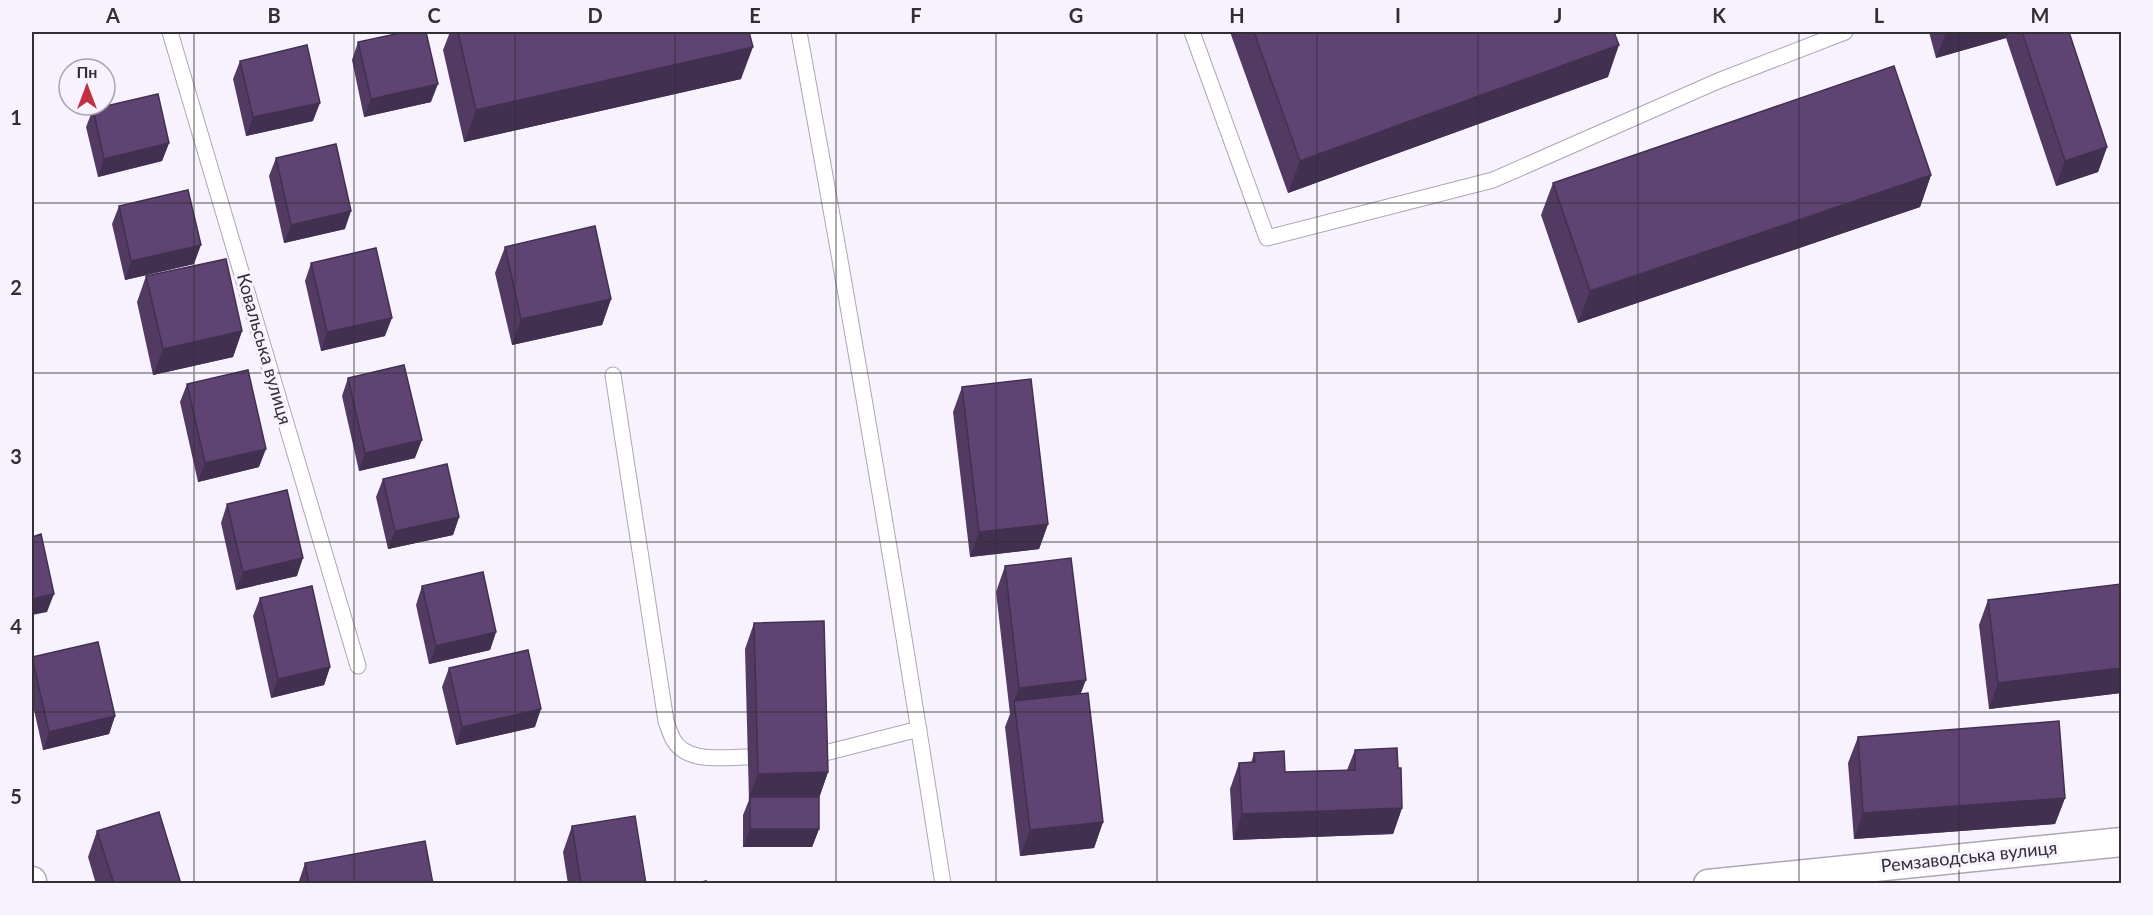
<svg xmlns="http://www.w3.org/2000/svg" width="2153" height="915" font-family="Lato,sans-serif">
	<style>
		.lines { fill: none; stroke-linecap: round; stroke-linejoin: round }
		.lane-casing { stroke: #aca7b3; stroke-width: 17 }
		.street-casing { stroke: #aca7b3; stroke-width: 31 }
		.lane { stroke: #fff; stroke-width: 15 }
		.street { stroke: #fff; stroke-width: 28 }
		.wall { fill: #523a63 }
		.shaded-wall { fill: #423050 }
		.building { fill: #5f4473; stroke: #423050; stroke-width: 1.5 }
		.grid { fill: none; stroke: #312f33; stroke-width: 1.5; stroke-opacity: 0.55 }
		.labels { text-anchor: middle; stroke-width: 6; stroke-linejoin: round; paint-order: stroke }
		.street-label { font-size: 18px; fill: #312f33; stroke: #f7f2fe }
		.neatline { fill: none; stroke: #312f33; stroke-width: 2 }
		.grid-label { font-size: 20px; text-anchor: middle; font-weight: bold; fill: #312f33 }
	</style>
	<rect width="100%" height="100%" fill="#f7f2fe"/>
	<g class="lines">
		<defs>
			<path id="lane" d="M 170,32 L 358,666
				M 799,32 C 851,315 899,599 943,884
				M 1192,32 L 1267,238 L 1493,180 L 1718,81 L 1845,32
				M 613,375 L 666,721 C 668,727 670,733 673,739 C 686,764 724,757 747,757
				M 817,755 L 919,729"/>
			<path id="street" d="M 32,881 L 32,884
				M 1708,884 L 2122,842"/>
		</defs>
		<use href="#lane" class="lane-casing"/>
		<use href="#street" class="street-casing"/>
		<use href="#lane" class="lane"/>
		<use href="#street" class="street"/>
	</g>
	<path class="wall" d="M 450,32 L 749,32 L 741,79 L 464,142 L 443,50 Z
		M 1230,32 L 1614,32 L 1608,77 L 1288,193 Z
		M 1929,32 L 2069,32 L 2107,147 L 2098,172 L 2056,186 L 2006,38 L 1936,58 Z
		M 358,42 L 431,102 L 364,117 L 352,60 Z
		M 240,61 L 313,121 L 246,136 L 233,79 Z
		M 93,109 L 169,143 L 162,161 L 98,177 L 86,127 Z
		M 276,158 L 345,229 L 284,243 L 269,176 Z
		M 1931,175 L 1920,207 L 1578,323 L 1541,215 L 1553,183 Z
		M 119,206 L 194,264 L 125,280 L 112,224 Z
		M 505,247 L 611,299 L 602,325 L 512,345 L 495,273 Z
		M 311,263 L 385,336 L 321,351 L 305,281 Z
		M 146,276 L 242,331 L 233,357 L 153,375 L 137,302 Z
		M 348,378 L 415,458 L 359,471 L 342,396 Z
		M 187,384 L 259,467 L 198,482 L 180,402 Z
		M 962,387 L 1048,524 L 1039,549 L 970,557 L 953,412 Z
		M 383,479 L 459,517 L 453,535 L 388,549 L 376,497 Z
		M 227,504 L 297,576 L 236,590 L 221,523 Z
		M 1005,566 L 1081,693 L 1103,822 L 1094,848 L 1020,856 L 1005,727 L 1010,714 L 996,592 Z
		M 2121,584 L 2121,693 L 1989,709 L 1979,625 L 1988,600 Z
		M 422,586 L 496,632 L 490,650 L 429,664 L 416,605 Z
		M 260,598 L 330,667 L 324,685 L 271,698 L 253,616 Z
		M 754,623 L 828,772 L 819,798 L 819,829 L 812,847 L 743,847 L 743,815 L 749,800 L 745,649 Z
		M 32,657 L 115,716 L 109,734 L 43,750 L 32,701 Z
		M 449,668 L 535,727 L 456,745 L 442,687 Z
		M 1858,737 L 2065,798 L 2055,824 L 1854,839 L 1848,763 Z
		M 1355,750 L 1398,768 L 1402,808 L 1393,834 L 1233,840 L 1230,789 L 1239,763 L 1251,763 L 1254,753 L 1285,772 L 1347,770 Z
		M 572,826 L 646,884 L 568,884 L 563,852 Z
		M 97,831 L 181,884 L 96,884 L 88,857 Z
		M 305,863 L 433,884 L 298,884 Z"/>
	<path class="shaded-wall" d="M 1950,32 L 2009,32 L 2006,38 L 1936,58 L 1946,33 Z
		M 1619,45 L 1608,77 L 1288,193 L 1300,161 Z
		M 753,47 L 741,79 L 464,142 L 476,110 Z
		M 438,84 L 431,102 L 364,117 L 371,99 Z
		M 320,103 L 313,121 L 246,136 L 253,117 Z
		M 169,143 L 162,161 L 98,177 L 104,159 Z
		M 2107,147 L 2098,172 L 2056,186 L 2065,161 Z
		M 1931,175 L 1920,207 L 1578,323 L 1590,291 Z
		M 351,211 L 345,229 L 284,243 L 291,225 Z
		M 201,245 L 194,264 L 125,280 L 131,261 Z
		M 611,299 L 602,325 L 512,345 L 521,319 Z
		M 392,318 L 385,336 L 321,351 L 327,332 Z
		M 242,331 L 233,357 L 153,375 L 163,349 Z
		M 422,440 L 415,458 L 359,471 L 365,453 Z
		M 266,449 L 259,467 L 198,482 L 205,463 Z
		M 459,517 L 453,535 L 388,549 L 395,531 Z
		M 1048,524 L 1039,549 L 970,557 L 979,532 Z
		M 303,558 L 297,576 L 236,590 L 243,572 Z
		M 54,594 L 47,612 L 32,615 L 32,599 Z
		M 496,632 L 490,650 L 429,664 L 436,646 Z
		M 330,667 L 324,685 L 271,698 L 278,679 Z
		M 2121,668 L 2121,693 L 1989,709 L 1998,683 Z
		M 1086,680 L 1076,706 L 1014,702 L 1019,688 Z
		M 541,709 L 535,727 L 456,745 L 462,727 Z
		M 115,716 L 109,734 L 43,750 L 49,732 Z
		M 828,772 L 819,798 L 750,797 L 748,800 L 758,774 Z
		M 2065,798 L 2055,824 L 1854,839 L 1863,813 Z
		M 1402,808 L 1393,834 L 1233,840 L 1242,814 Z
		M 1103,822 L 1094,848 L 1020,856 L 1030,830 Z
		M 750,829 L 819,829 L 812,847 L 743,847 Z"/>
	<path class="building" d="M 405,32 L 426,32 L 438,84 L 371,99 L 358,42 Z
		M 458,32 L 749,32 L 753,47 L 476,110 Z
		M 1254,32 L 1614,32 L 1619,45 L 1300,161 Z
		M 2022,32 L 2069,32 L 2107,147 L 2065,161 Z
		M 307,45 L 320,103 L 253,117 L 240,61 Z
		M 1894,66 L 1931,175 L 1590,291 L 1553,183 Z
		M 158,94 L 169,143 L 104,159 L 93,109 Z
		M 336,144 L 351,211 L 291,225 L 276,158 Z
		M 188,190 L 201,245 L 131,261 L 119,206 Z
		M 595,226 L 611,299 L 521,319 L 505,247 Z
		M 376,248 L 392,318 L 327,332 L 311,263 Z
		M 226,259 L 242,331 L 163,349 L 146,276 Z
		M 404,365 L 422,440 L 365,453 L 348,378 Z
		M 248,370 L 266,449 L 205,463 L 187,384 Z
		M 1031,379 L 1048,524 L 979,532 L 962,387 Z
		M 447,464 L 459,517 L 395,531 L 383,479 Z
		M 287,490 L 303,558 L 243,572 L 227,504 Z
		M 41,534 L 54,594 L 32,599 L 32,537 Z
		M 1071,558 L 1086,680 L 1019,688 L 1005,566 Z
		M 483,572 L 496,632 L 436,646 L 422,586 Z
		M 2121,584 L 2121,668 L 1998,683 L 1988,600 Z
		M 312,586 L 330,667 L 278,679 L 260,598 Z
		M 824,621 L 828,772 L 758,774 L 754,623 Z
		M 98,642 L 115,716 L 49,732 L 32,657 Z
		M 528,650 L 541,709 L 462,727 L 449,668 Z
		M 1088,693 L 1103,822 L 1030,830 L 1014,701 Z
		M 2059,721 L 2065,798 L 1863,813 L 1858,737 Z
		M 1397,748 L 1398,768 L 1401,768 L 1402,808 L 1242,814 L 1239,763 L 1255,762 L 1254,753 L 1284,751 L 1285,772 L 1355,770 L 1355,750 Z
		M 750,797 L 819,797 L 819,829 L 750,829 Z
		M 159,812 L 181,884 L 114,884 L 97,831 Z
		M 635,816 L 646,884 L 581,884 L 572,826 Z
		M 425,841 L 433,884 L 309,884 L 305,863 Z
		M 706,881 L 707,884 L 695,884 Z"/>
	<path class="grid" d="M 194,32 L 194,884M 354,32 L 354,884M 515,32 L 515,884M 675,32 L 675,884M 836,32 L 836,884M 996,32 L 996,884M 1157,32 L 1157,884M 1317,32 L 1317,884M 1478,32 L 1478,884M 1638,32 L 1638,884M 1799,32 L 1799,884M 1959,32 L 1959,884M 32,203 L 2122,203M 32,373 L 2122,373M 32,542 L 2122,542M 32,712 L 2122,712"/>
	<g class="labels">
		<g class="street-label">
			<text transform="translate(264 349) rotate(74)" y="6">Ковальська вулиця</text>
			<text transform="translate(1969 857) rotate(-6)" y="6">Ремзаводська вулиця</text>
		</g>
	</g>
	<rect width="2153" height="915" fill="none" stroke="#f7f2fe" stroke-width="66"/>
	<g transform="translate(87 87)"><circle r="28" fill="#f7f2fe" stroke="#a8a4ad" stroke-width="1.5"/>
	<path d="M0-4.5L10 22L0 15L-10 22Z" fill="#c03042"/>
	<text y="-9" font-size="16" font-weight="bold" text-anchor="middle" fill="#312f33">Пн</text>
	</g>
	<rect x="33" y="33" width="2087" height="849" class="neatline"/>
	<g class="grid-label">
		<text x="113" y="23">A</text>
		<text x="274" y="23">B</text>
		<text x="434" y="23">C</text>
		<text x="595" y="23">D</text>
		<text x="755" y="23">E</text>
		<text x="916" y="23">F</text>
		<text x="1076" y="23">G</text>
		<text x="1237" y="23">H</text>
		<text x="1398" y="23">I</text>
		<text x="1558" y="23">J</text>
		<text x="1719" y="23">K</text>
		<text x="1879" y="23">L</text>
		<text x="2040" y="23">M</text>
		<text x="16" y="125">1</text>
		<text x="16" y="295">2</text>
		<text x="16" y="464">3</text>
		<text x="16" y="634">4</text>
		<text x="16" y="804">5</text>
	</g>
</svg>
